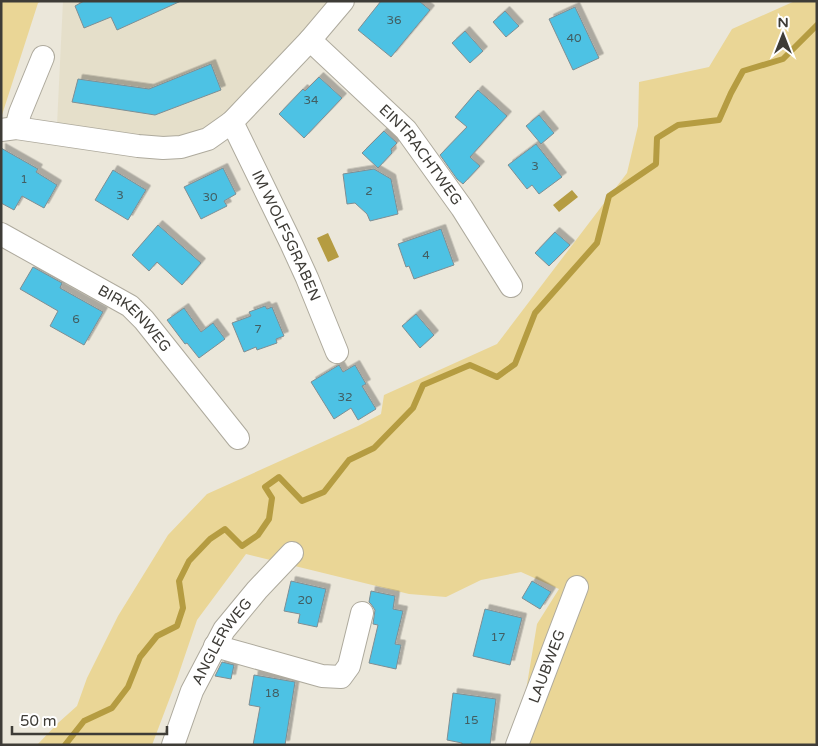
<svg xmlns="http://www.w3.org/2000/svg" width="818" height="746" font-family="'Varela Round',sans-serif">
	<style>
		.built { fill: #e5dfca }
		.green { fill: #ead696 }
		.water { fill: #b59c41 }
		.lines { fill: none; stroke-linecap: round; stroke-linejoin: round }
		.stream { stroke: #b59c41; stroke-width: 6 }
		.building { fill: #4dc2e4; stroke: #7f8e93; filter: url(#shadow) }
		.minor-casing { stroke: #aeaa9d; stroke-width: 24 }
		.minor { stroke: #fff; stroke-width: 22 }
		.labels { text-anchor: middle; stroke-width: 4; stroke-linejoin: round; paint-order: stroke }
		.number-label { font-size: 12px; fill: #425e62 }
		.street-label { font-size: 15px; fill: #3e3c37; stroke: #fff }
	</style>
	<defs>
		<filter id="shadow"><feDropShadow dx="4.5" dy="-4.5" stdDeviation="0" flood-color="#0004"/></filter>
	</defs>
	<rect width="100%" height="100%" fill="#ebe7da"/>
	<path class="built" d="M 63,1 L 329,1 L 303,35 L 215,123 L 182,139 L 140,141 L 57,125 Z"/>
	<path class="green" d="M 1,1 L 42,1 L 38,3 L 1,118 Z
		M 795,1 L 817,1 L 817,745 L 517,745 L 537,624 L 559,589 L 521,572 L 481,580 L 446,597 L 409,594 L 246,554 L 197,620 L 177,679 L 152,745 L 37,745 L 58,723 L 77,706 L 87,678 L 118,616 L 168,535 L 207,494 L 358,426 L 381,414 L 384,395 L 497,344 L 627,173 L 638,126 L 639,82 L 709,67 L 732,29 Z"/>
	<path class="water" d="M 572,190 L 578,197 L 559,212 L 553,205 Z
		M 328,233 L 339,257 L 328,262 L 317,238 Z"/>
	<g class="lines">
		<path class="stream" d="M 65,745 L 84,721 L 112,708 L 128,687 L 140,657 L 157,636 L 177,626 L 183,608 L 179,581 L 189,561 L 210,539 L 225,529 L 242,546 L 258,535 L 269,519 L 272,498 L 265,487 L 279,477 L 302,501 L 324,492 L 349,460 L 374,448 L 413,408 L 423,385 L 470,365 L 497,377 L 515,364 L 535,313 L 597,243 L 609,196 L 656,164 L 657,138 L 678,125 L 719,120 L 731,93 L 743,71 L 783,59 L 817,25"/>
	</g>
	<path class="building" d="M 84,1 L 181,1 L 117,30 L 111,17 L 84,28 L 75,6 Z
		M 381,1 L 419,1 L 430,10 L 391,57 L 358,30 Z
		M 575,7 L 599,58 L 573,70 L 549,19 Z
		M 505,11 L 519,26 L 506,37 L 493,22 Z
		M 465,31 L 483,51 L 470,63 L 452,43 Z
		M 211,64 L 221,90 L 155,115 L 72,102 L 78,79 L 149,89 Z
		M 319,77 L 342,98 L 304,138 L 279,114 L 303,89 L 305,91 Z
		M 478,90 L 507,116 L 470,157 L 480,166 L 463,184 L 457,179 L 440,155 L 467,127 L 455,117 Z
		M 539,115 L 554,133 L 541,144 L 526,126 Z
		M 384,131 L 397,143 L 391,149 L 392,153 L 378,168 L 362,153 Z
		M 536,144 L 562,177 L 539,194 L 532,185 L 527,189 L 508,165 Z
		M 1,148 L 38,169 L 36,172 L 57,185 L 44,208 L 22,196 L 14,210 L 1,203 Z
		M 223,168 L 236,194 L 224,201 L 227,206 L 201,219 L 184,187 Z
		M 374,169 L 391,179 L 398,214 L 370,221 L 367,214 L 355,203 L 347,204 L 343,174 Z
		M 113,170 L 146,190 L 128,220 L 95,200 Z
		M 158,225 L 201,263 L 182,285 L 157,262 L 149,271 L 132,255 Z
		M 441,229 L 454,265 L 414,279 L 409,266 L 406,267 L 398,244 Z
		M 555,232 L 570,245 L 549,266 L 535,253 Z
		M 33,267 L 62,283 L 60,288 L 103,312 L 84,345 L 50,326 L 58,311 L 20,289 Z
		M 265,306 L 267,309 L 272,307 L 284,336 L 276,339 L 277,343 L 257,350 L 256,347 L 244,352 L 232,323 L 251,316 L 249,312 Z
		M 184,308 L 201,332 L 213,323 L 225,339 L 199,358 L 187,343 L 185,344 L 167,320 Z
		M 416,314 L 434,335 L 420,348 L 402,326 Z
		M 339,365 L 343,372 L 355,365 L 366,384 L 362,386 L 376,409 L 358,420 L 351,408 L 334,419 L 311,382 Z
		M 291,581 L 326,589 L 317,627 L 298,623 L 300,614 L 284,611 Z
		M 532,581 L 551,592 L 540,609 L 522,598 Z
		M 371,591 L 395,596 L 393,609 L 403,611 L 395,644 L 401,645 L 396,669 L 369,663 L 378,625 L 373,624 L 375,610 L 371,604 L 369,602 Z
		M 485,609 L 522,618 L 510,665 L 473,656 Z
		M 222,662 L 234,665 L 231,679 L 215,676 Z
		M 254,675 L 295,682 L 285,745 L 253,745 L 260,707 L 249,705 Z
		M 453,693 L 496,699 L 490,745 L 462,745 L 462,743 L 447,740 Z"/>
	<g class="lines">
		<defs>
			<g id="minor">
				<path id="s1" d="M 310,40 L 406,130 L 462,208 L 511,286"/>
				<path id="s2" d="M 232,122 L 291,243 L 307,278 L 337,352"/>
				<path d="M 16,128 L 20,113 L 43,57"/>
				<path d="M 1,130 L 16,128 L 138,146 L 163,148 L 181,147 L 208,139 L 232,122 L 310,40 L 343,1"/>
				<path id="s3" d="M 1,234 L 130,306 L 144,320 L 238,438"/>
				<path d="M 215,646 L 322,676 L 341,677 L 349,666 L 362,613"/>
				<path id="s4" d="M 173,745 L 192,691 L 224,630 L 257,590 L 292,553"/>
				<path id="s5" d="M 517,745 L 577,587"/>
			</g>
		</defs>
		<use href="#minor" class="minor-casing"/>
		<use href="#minor" class="minor"/>
	</g>
	<g class="labels">
		<g class="number-label">
			<text x="394" y="24">36</text>
			<text x="574" y="42">40</text>
			<text x="311" y="104">34</text>
			<text x="535" y="170">3</text>
			<text x="24" y="183">1</text>
			<text x="369" y="195">2</text>
			<text x="120" y="199">3</text>
			<text x="210" y="201">30</text>
			<text x="426" y="259">4</text>
			<text x="76" y="323">6</text>
			<text x="258" y="333">7</text>
			<text x="345" y="401">32</text>
			<text x="305" y="604">20</text>
			<text x="498" y="641">17</text>
			<text x="272" y="697">18</text>
			<text x="471" y="724">15</text>
		</g>
		<g class="street-label">
			<text dy="5" stroke="none"><textPath href="#s1" startOffset="160">EINTRACHTWEG</textPath></text>
			<text dy="5" stroke="none"><textPath href="#s2" startOffset="126">IM WOLFSGRABEN</textPath></text>
			<text dy="5" stroke="none"><textPath href="#s3" startOffset="159">BIRKENWEG</textPath></text>
			<text dy="5" stroke="none"><textPath href="#s4" startOffset="115">ANGLERWEG</textPath></text>
			<text dy="5" stroke="none"><textPath href="#s5" startOffset="84">LAUBWEG</textPath></text>
		</g>
	</g>
	<rect width="818" height="746" fill="none" stroke="#3e3c37" stroke-width="5"/>
	<g transform="translate(783 35)" stroke="#ffffff" stroke-width="4" paint-order="stroke">
	<path d="M0-4L9 19L0 12L-9 19Z" fill="#3e3c37"/>
	<text y="-8" font-size="14" font-weight="bold" text-anchor="middle" fill="#3e3c37">N</text>
	</g>
	<path d="M12 726v8h155v-8" fill="none" stroke="#3e3c37" stroke-width="2.5"/>
	<text x="20" y="726" font-size="15" fill="#3e3c37" stroke="#ffffff" stroke-width="4" paint-order="stroke">50 m</text>
</svg>
